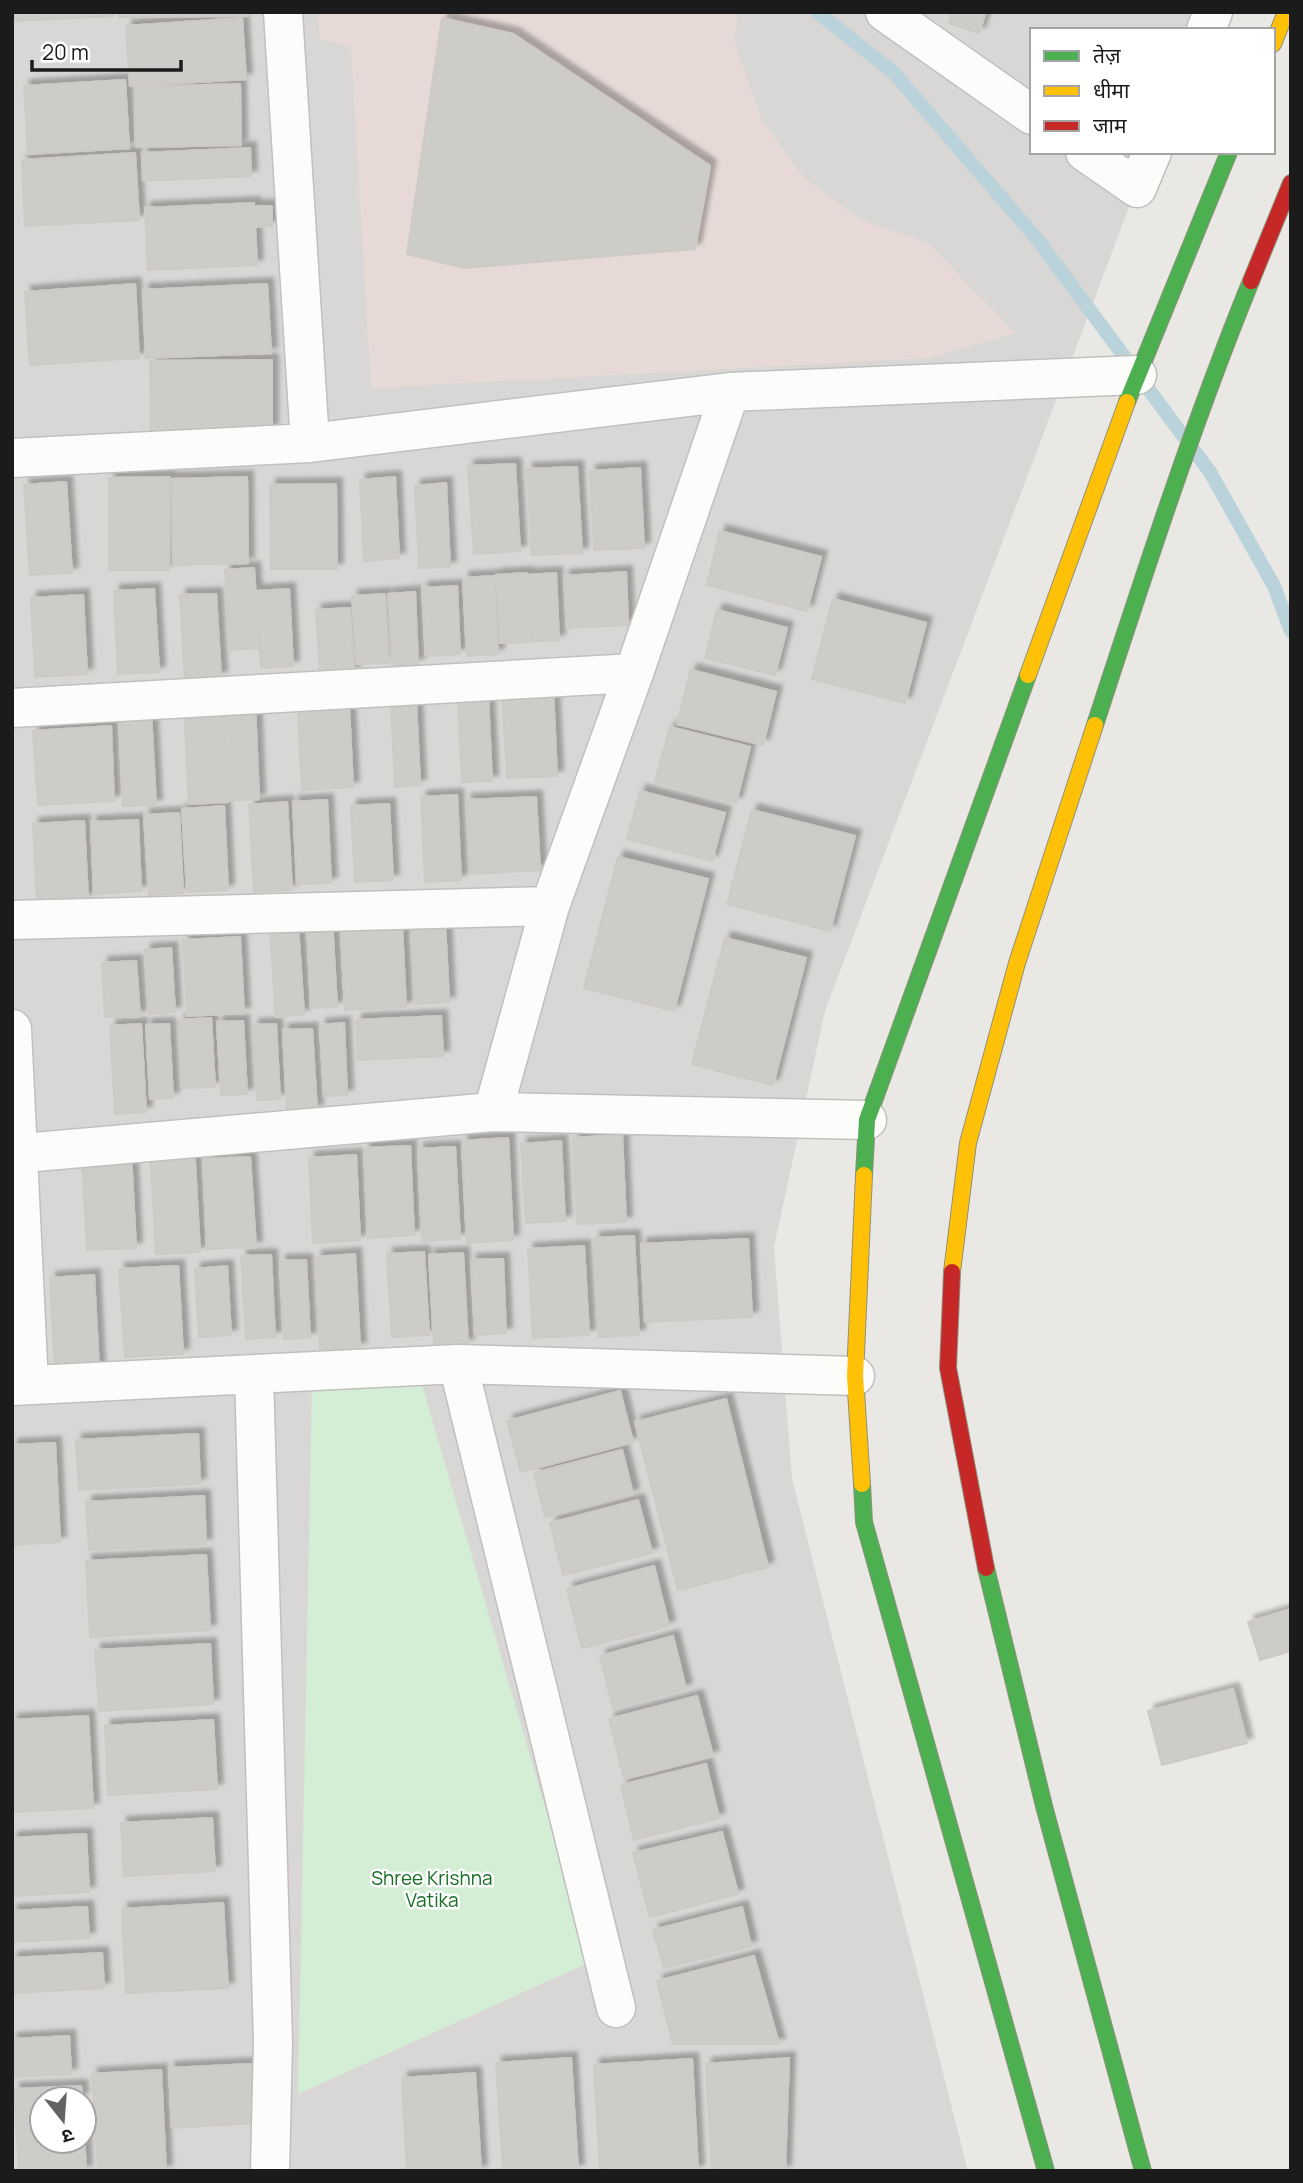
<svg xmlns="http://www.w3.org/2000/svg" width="1303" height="2183" font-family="Manrope,'Noto Sans Devanagari',sans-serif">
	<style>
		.residential { fill: #d9d7d5; fill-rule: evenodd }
		.commercial { fill: #e7dad6 }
		.park { fill: #d3eed5 }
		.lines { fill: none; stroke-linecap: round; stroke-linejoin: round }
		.stream { stroke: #bad2da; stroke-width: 14 }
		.building { fill: #ceccc9; stroke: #cdcac6; stroke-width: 2; filter: url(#shadow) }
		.street-casing { stroke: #c1c0be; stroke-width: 41 }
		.fast-casing { stroke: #8f917e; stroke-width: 18 }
		.slow-casing { stroke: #8f917e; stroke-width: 18 }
		.jam-casing { stroke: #8f917e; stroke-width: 18 }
		.street { stroke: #fcfcfb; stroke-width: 38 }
		.fast { stroke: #4caf50; stroke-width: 16 }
		.slow { stroke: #ffc107; stroke-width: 16 }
		.jam { stroke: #c62828; stroke-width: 16 }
		.labels { text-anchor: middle; stroke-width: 5; stroke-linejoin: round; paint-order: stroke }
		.park-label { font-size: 19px; fill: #156d22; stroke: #fff }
	</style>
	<defs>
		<filter id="shadow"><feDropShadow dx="6" dy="-6" stdDeviation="2" flood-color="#0004"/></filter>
	</defs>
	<rect width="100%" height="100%" fill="#eae8e4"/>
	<path class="residential" d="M 12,12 L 1203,12 L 1197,30 L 1032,30 L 1032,152 L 1150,152 L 825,1011 L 774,1247 L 792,1479 L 968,2171 L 12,2171 ZM 42,2099 L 84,2099 L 84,2141 L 42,2141 Z"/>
	<path class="commercial" d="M 318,12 L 738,12 L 734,41 L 761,118 L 802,176 L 861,220 L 928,243 L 1015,333 L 930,358 L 371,388 L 351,46 L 320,39 Z"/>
	<path class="park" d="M 420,1378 L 590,1962 L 298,2094 L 312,1386 Z"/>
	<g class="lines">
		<path class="stream" d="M 817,12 L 893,72 L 1037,239 L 1210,472 L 1274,586 L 1291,631"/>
	</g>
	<path class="building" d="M 14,12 L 113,12 L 113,16 L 14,21 Z
		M 119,12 L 249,12 L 249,16 L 119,17 Z
		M 952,12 L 986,12 L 979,33 L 949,23 Z
		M 242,18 L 246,79 L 130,86 L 126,26 Z
		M 442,18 L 513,34 L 710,166 L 695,249 L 464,268 L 407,254 Z
		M 125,80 L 129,148 L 28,154 L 24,86 Z
		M 240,84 L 241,145 L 136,147 L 135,87 Z
		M 250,148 L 251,176 L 143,181 L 142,153 Z
		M 135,153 L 139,220 L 25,226 L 22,160 Z
		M 254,203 L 254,206 L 272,206 L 272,226 L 255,227 L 257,265 L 148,270 L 145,208 Z
		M 135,284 L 139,358 L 30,365 L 25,292 Z
		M 267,284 L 271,353 L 146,358 L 143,290 Z
		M 272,360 L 272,430 L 151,431 L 150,361 Z
		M 515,464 L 520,551 L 474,554 L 468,466 Z
		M 577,467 L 582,553 L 532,555 L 527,469 Z
		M 640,468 L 644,548 L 594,550 L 590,471 Z
		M 170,477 L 169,570 L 109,570 L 109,478 Z
		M 247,477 L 248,563 L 173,565 L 172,479 Z
		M 395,477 L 399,558 L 364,561 L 360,480 Z
		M 66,482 L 72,573 L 30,575 L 24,485 Z
		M 446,483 L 450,567 L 419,568 L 415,486 Z
		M 336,484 L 337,569 L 271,569 L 270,485 Z
		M 720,531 L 821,557 L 807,611 L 707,585 Z
		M 254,568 L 259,648 L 230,650 L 225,570 Z
		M 626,572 L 628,625 L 567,628 L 564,576 Z
		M 527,573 L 530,642 L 500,643 L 496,575 Z
		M 556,573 L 559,640 L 532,641 L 528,575 Z
		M 494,576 L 498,654 L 467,656 L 463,578 Z
		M 457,586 L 460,654 L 426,656 L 422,588 Z
		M 154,589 L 159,672 L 118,674 L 114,591 Z
		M 289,589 L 293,666 L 261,668 L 257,591 Z
		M 415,592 L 418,664 L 392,666 L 388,594 Z
		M 216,594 L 221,677 L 185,680 L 180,595 Z
		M 385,594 L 389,663 L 356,664 L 352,596 Z
		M 83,595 L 87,674 L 35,677 L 31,598 Z
		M 833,599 L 926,623 L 905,703 L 812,679 Z
		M 350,608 L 354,672 L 320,674 L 316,610 Z
		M 717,610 L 787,628 L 775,675 L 705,658 Z
		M 691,670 L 776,692 L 763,745 L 677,724 Z
		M 553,689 L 557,776 L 507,778 L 502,692 Z
		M 488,697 L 492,781 L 462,782 L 458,698 Z
		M 416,702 L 420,785 L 395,787 L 391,704 Z
		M 255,703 L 259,799 L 227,801 L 222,704 Z
		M 222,704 L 227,802 L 189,804 L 184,707 Z
		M 349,707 L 353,787 L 302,790 L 298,709 Z
		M 151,712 L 156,805 L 123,806 L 119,714 Z
		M 111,726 L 114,801 L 38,805 L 33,731 Z
		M 670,727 L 750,747 L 736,803 L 655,782 Z
		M 640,791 L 725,813 L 712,861 L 627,839 Z
		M 457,795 L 461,880 L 425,882 L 421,797 Z
		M 536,797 L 540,870 L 471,874 L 466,800 Z
		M 327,800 L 331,883 L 297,884 L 293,802 Z
		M 287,802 L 292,890 L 254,892 L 249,805 Z
		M 389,804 L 393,880 L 355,882 L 351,806 Z
		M 224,806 L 228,890 L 187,892 L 182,809 Z
		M 752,810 L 855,836 L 830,931 L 727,904 Z
		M 179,813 L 183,893 L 149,895 L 144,815 Z
		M 138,820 L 141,891 L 94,894 L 91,822 Z
		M 84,821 L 88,899 L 37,902 L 33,824 Z
		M 618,857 L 708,879 L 674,1011 L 584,988 Z
		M 332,919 L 337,1007 L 311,1008 L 307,920 Z
		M 445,922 L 449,1002 L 415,1004 L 411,924 Z
		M 298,926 L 304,1014 L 276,1017 L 270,929 Z
		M 402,927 L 406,1007 L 345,1010 L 341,930 Z
		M 240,937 L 244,1013 L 187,1016 L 183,940 Z
		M 725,938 L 806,958 L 773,1085 L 692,1064 Z
		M 171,948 L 175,1012 L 149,1014 L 145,950 Z
		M 136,961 L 140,1016 L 105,1017 L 102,963 Z
		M 441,1016 L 443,1056 L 358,1060 L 356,1020 Z
		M 211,1018 L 215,1087 L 183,1088 L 179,1020 Z
		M 243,1021 L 247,1094 L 221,1095 L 217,1022 Z
		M 344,1023 L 347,1095 L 324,1096 L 320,1025 Z
		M 141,1024 L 146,1112 L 115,1114 L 110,1026 Z
		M 169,1024 L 173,1098 L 150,1099 L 146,1025 Z
		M 276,1024 L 280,1099 L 257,1100 L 253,1025 Z
		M 312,1029 L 317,1110 L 287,1111 L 283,1030 Z
		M 622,1135 L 626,1222 L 577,1224 L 573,1138 Z
		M 508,1138 L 513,1240 L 467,1243 L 462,1141 Z
		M 561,1141 L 565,1221 L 526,1223 L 521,1144 Z
		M 194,1145 L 200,1252 L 156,1254 L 150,1147 Z
		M 410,1146 L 414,1235 L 368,1238 L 364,1148 Z
		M 455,1147 L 460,1239 L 422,1241 L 418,1149 Z
		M 131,1154 L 136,1248 L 87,1250 L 82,1157 Z
		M 356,1155 L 360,1240 L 313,1243 L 309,1158 Z
		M 250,1157 L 256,1247 L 207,1249 L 203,1159 Z
		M 634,1236 L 639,1335 L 599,1337 L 594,1238 Z
		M 748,1239 L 752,1317 L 645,1322 L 641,1244 Z
		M 584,1246 L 589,1335 L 533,1338 L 528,1249 Z
		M 424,1252 L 429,1335 L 392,1337 L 387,1254 Z
		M 463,1253 L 468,1344 L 434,1346 L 429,1255 Z
		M 355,1254 L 360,1348 L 320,1349 L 316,1257 Z
		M 271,1255 L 275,1337 L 246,1339 L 241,1256 Z
		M 503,1259 L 506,1333 L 475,1335 L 471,1260 Z
		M 306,1260 L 310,1338 L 284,1339 L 280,1261 Z
		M 178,1266 L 183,1354 L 125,1357 L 119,1269 Z
		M 227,1266 L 231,1335 L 199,1337 L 195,1269 Z
		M 94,1275 L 99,1370 L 55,1372 L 50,1278 Z
		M 620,1391 L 633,1442 L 521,1472 L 507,1421 Z
		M 726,1399 L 768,1567 L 678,1590 L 635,1422 Z
		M 198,1434 L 200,1484 L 79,1490 L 76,1440 Z
		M 55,1443 L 60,1542 L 12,1545 L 12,1445 Z
		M 622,1450 L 633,1494 L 545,1517 L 534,1473 Z
		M 204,1496 L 206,1544 L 89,1550 L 86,1502 Z
		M 638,1500 L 652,1553 L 563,1575 L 550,1523 Z
		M 206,1555 L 210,1630 L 90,1637 L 86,1561 Z
		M 654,1566 L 669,1626 L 582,1648 L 567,1589 Z
		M 1291,1609 L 1291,1651 L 1260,1660 L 1248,1622 Z
		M 673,1636 L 686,1689 L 613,1708 L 600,1656 Z
		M 210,1644 L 213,1704 L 99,1711 L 95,1650 Z
		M 1233,1689 L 1247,1743 L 1162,1765 L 1148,1711 Z
		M 697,1696 L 713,1756 L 624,1779 L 609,1719 Z
		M 88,1716 L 93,1808 L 12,1812 L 12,1720 Z
		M 213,1720 L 217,1789 L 108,1795 L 105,1726 Z
		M 706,1764 L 719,1818 L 634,1840 L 621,1785 Z
		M 212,1818 L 215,1871 L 124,1876 L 121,1823 Z
		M 722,1832 L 738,1894 L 650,1917 L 633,1853 Z
		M 86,1834 L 89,1892 L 12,1896 L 12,1838 Z
		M 223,1903 L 228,1988 L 126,1993 L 122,1909 Z
		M 87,1907 L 89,1938 L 12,1942 L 12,1911 Z
		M 742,1907 L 751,1946 L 664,1968 L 653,1930 Z
		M 102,1953 L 104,1988 L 12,1993 L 12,1958 Z
		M 754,1956 L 779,2044 L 673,2044 L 657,1981 Z
		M 69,2036 L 71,2074 L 12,2077 L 12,2039 Z
		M 571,2058 L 578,2170 L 503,2171 L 496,2063 Z
		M 789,2058 L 785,2171 L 712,2171 L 706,2064 Z
		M 692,2059 L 698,2171 L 600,2171 L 594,2065 Z
		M 251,2064 L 255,2123 L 172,2128 L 169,2068 Z
		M 161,2070 L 166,2171 L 98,2171 L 92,2074 Z
		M 475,2073 L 481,2171 L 407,2171 L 402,2078 Z
		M 81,2086 L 82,2099 L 42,2099 L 42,2141 L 84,2141 L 84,2134 L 86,2171 L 19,2171 L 14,2089 Z"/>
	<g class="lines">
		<defs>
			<path id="street" d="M 283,12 L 310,443
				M 885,12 L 1032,115
				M 1206,30 L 1213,12
				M 1085,152 L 1137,188 L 1152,152
				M 12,458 L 310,443 L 730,392 L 1137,375
				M 12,708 L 634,673
				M 12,920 L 550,906
				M 12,1029 L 29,1385
				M 493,1112 L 550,906 L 634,673 L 730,392
				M 12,1154 L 493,1112 L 867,1120
				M 458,1364 L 616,2008
				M 254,1374 L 273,2042 L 270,2171
				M 12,1386 L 458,1364 L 855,1376"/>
			<path id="fast" d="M 1127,402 L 1229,152
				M 1095,725 C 1144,575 1192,426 1251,281
				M 864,1175 L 867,1120 L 1028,675
				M 862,1484 L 864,1522 L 1046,2171
				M 986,1568 L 1044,1806 L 1143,2171"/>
			<path id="slow" d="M 1273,44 L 1286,12
				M 1028,675 L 1127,402
				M 952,1272 L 968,1143 L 1017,963 L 1095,725
				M 862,1484 L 855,1376 L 864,1175"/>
			<path id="jam" d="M 1251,281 L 1291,183
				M 952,1272 L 948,1368 L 986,1568"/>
		</defs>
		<use href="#street" class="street-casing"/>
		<use href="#fast" class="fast-casing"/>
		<use href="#slow" class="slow-casing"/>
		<use href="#jam" class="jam-casing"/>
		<use href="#street" class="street"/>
		<use href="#fast" class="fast"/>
		<use href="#slow" class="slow"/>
		<use href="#jam" class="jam"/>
	</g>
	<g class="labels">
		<g class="park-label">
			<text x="432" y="1885">Shree Krishna<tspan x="432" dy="22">Vatika</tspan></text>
		</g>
	</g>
	<rect width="1303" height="2183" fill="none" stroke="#1b1b1b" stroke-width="28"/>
	<rect x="1030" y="28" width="245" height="126" fill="#ffffff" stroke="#a4a4a4" stroke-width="2"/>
	<rect x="1044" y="51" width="35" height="10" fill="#4caf50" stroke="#a4a4a4" stroke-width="2"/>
	<text x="1093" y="63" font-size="21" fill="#1b1b1b">तेज़</text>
	<rect x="1044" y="86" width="35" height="10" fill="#ffc107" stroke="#a4a4a4" stroke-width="2"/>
	<text x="1093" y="98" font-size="21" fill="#1b1b1b">धीमा</text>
	<rect x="1044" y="121" width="35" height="10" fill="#c62828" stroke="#a4a4a4" stroke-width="2"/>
	<text x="1093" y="133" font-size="21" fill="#1b1b1b">जाम</text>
	<g transform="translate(63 2120) rotate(163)"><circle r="33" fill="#ffffff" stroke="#a4a4a4" stroke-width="2"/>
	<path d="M0-5L12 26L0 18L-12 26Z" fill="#636361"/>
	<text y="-10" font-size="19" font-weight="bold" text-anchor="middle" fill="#1b1b1b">उ</text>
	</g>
	<path d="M32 60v10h149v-10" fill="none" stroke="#1b1b1b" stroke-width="3.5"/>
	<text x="42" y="60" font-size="21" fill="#1b1b1b" stroke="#ffffff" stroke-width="5" paint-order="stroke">20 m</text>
</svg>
